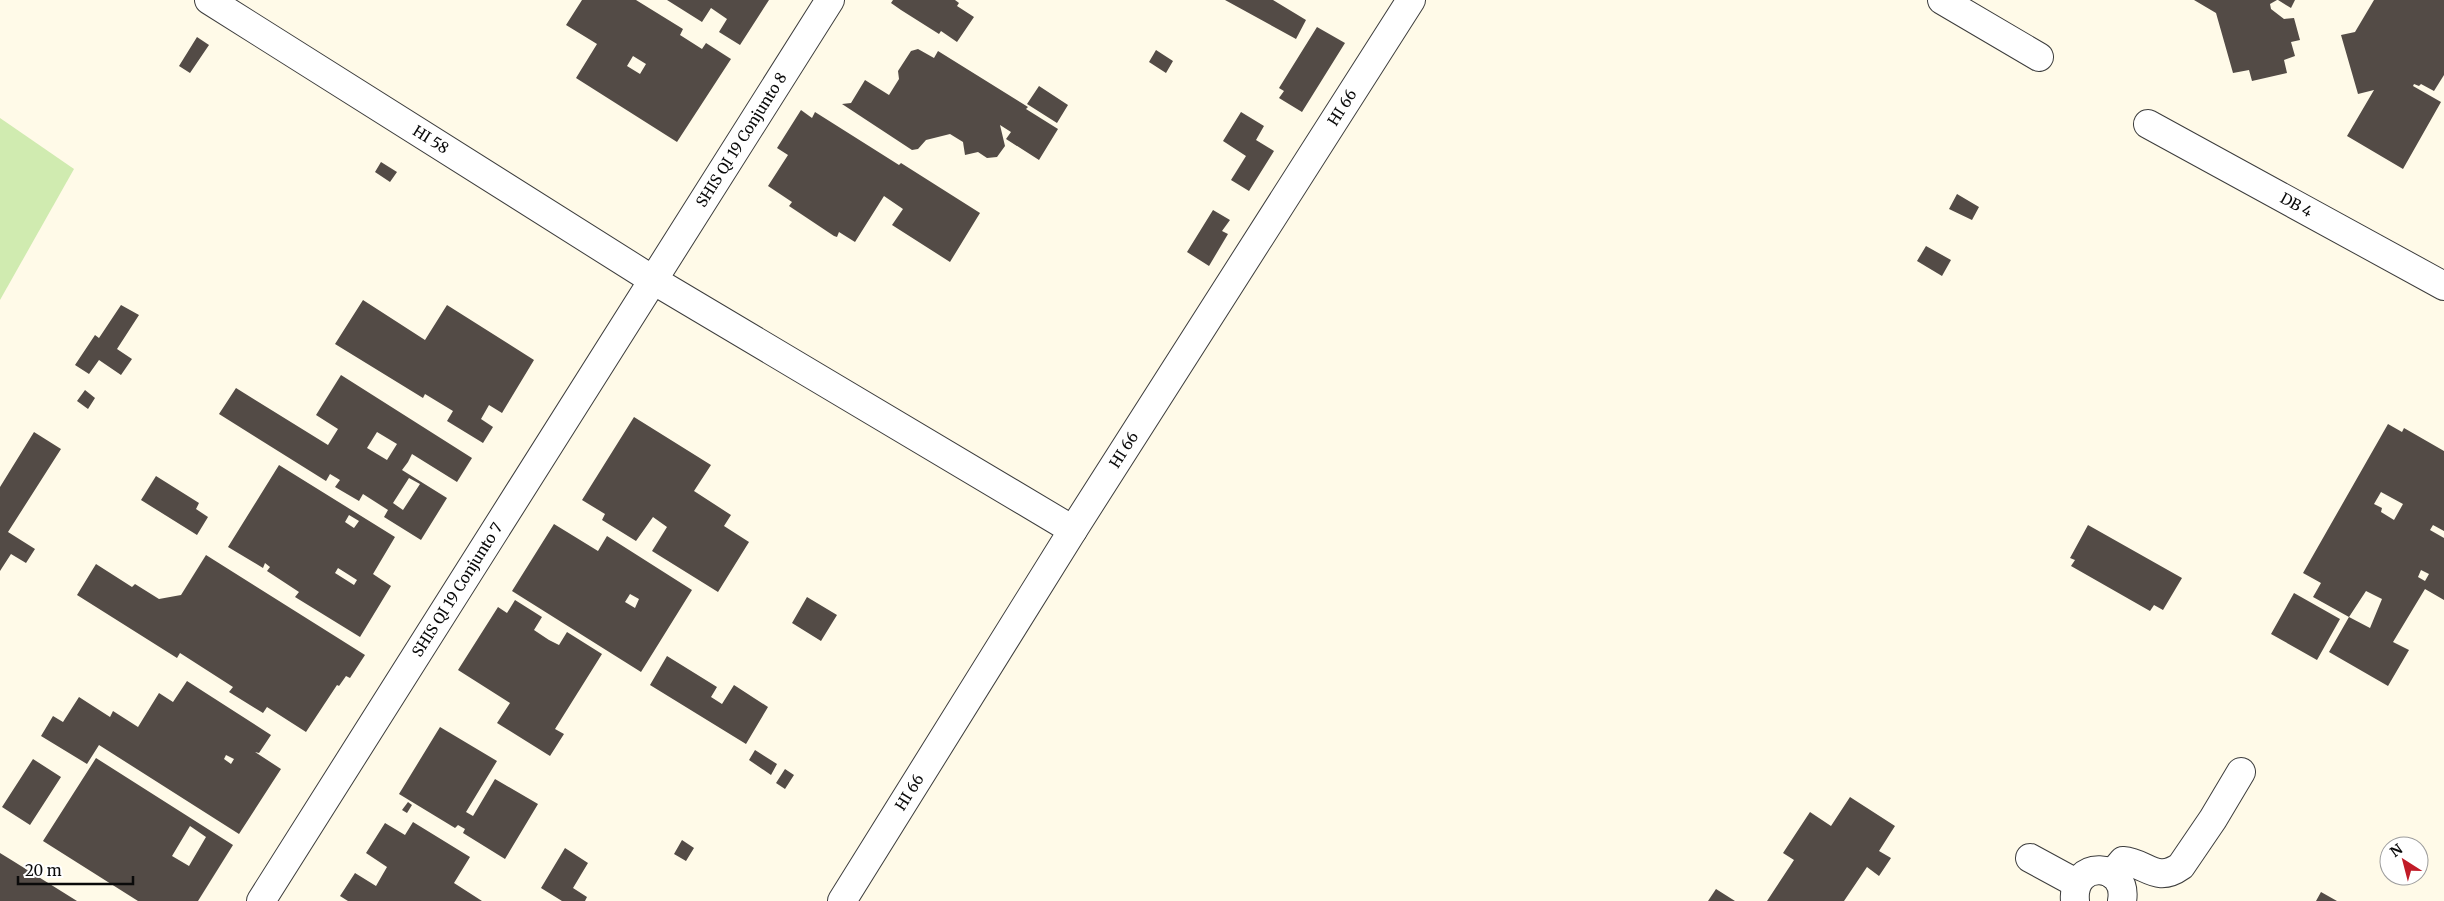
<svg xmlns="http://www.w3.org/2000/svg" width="2444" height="901" font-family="Merriweather,serif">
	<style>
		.green { fill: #d0ebb0 }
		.building { fill: #534b46; fill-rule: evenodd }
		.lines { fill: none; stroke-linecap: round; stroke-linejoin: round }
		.minor-casing { stroke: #3d3d3d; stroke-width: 30 }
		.minor { stroke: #fff; stroke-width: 28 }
		.labels { text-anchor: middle; stroke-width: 5; stroke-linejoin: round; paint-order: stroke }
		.street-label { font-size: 15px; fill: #0a0a0a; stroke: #fff }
	</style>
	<rect width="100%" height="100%" fill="#fffae8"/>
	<path class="green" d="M 0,118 L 74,169 L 0,300 Z"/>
	<path class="building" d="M 582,0 L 636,0 L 683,29 L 680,35 L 702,49 L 706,43 L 731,59 L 677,142 L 576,78 L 597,44 L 566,25 ZM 633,56 L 646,64 L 640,74 L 627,66 Z
		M 667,0 L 769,0 L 740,45 L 719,32 L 727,19 L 711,8 L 702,22 Z
		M 893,0 L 955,0 L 959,3 L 957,6 L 974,17 L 957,42 L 941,31 L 939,34 L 901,10 L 891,3 Z
		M 1225,0 L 1273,0 L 1306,20 L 1296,39 Z
		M 2194,0 L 2277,0 L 2270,4 L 2271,9 L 2284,19 L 2294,18 L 2300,40 L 2291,42 L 2295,56 L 2284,60 L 2287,73 L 2252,81 L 2249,70 L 2233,73 L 2216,13 Z
		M 2278,0 L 2295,0 L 2291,8 Z
		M 2374,0 L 2444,0 L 2444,75 L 2434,91 L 2421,84 L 2419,86 L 2414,84 L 2413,86 L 2441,102 L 2403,169 L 2347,136 L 2374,90 L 2358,94 L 2341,35 L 2355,32 Z
		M 1317,27 L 1345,43 L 1302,112 L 1279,98 L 1284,91 L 1279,88 Z
		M 197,37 L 209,45 L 190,73 L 179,66 Z
		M 918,49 L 934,58 L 938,51 L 1028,107 L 1026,109 L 1058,129 L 1039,160 L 1006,139 L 1011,132 L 1000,125 L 1005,146 L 997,157 L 987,158 L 978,152 L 965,155 L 963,142 L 950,134 L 926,140 L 918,149 L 912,150 L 842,104 L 851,103 L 865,80 L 889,95 L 899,79 L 898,71 L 911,51 Z
		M 1156,50 L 1173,61 L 1166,73 L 1149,62 Z
		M 1039,86 L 1068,105 L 1057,123 L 1027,104 Z
		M 801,110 L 812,118 L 815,112 L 899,165 L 901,163 L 980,213 L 950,262 L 892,225 L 903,209 L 884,196 L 855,242 L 839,232 L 837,237 L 834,236 L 789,206 L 792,202 L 768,186 L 788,155 L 777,148 Z
		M 1241,112 L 1264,126 L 1256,140 L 1274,151 L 1249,191 L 1231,180 L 1246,156 L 1223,141 Z
		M 381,162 L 397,172 L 390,182 L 375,172 Z
		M 1957,194 L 1979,207 L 1972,220 L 1949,209 Z
		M 1213,210 L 1230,220 L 1222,231 L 1228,234 L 1209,266 L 1187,252 Z
		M 1926,246 L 1951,260 L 1942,276 L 1917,261 Z
		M 363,300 L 425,340 L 447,305 L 534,360 L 502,413 L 489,405 L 481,419 L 493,427 L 483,443 L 447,421 L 453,411 L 425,394 L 423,398 L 335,344 Z
		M 121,305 L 139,315 L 117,349 L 132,359 L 121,375 L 99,360 L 89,374 L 75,365 L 95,335 L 99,338 Z
		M 341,375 L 472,458 L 457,482 L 412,454 L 408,462 L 402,470 L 447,498 L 421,540 L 384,517 L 388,510 L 363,494 L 359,501 L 335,487 L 340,480 L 330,474 L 326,481 L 219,414 L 236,388 L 328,445 L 338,429 L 316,415 ZM 377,432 L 397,444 L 387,460 L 367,448 ZM 409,478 L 420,484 L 403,510 L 393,503 Z
		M 85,390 L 95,398 L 88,409 L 77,401 Z
		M 634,417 L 711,465 L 694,491 L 731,515 L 724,526 L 749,542 L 718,592 L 652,551 L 667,527 L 653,517 L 636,541 L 602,520 L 605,514 L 582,500 Z
		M 2388,424 L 2402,432 L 2404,428 L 2444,451 L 2444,531 L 2433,525 L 2430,530 L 2444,538 L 2444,600 L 2425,589 L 2393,642 L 2409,650 L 2388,686 L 2329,652 L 2349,617 L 2370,628 L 2382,599 L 2366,591 L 2349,617 L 2313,597 L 2321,583 L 2303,573 ZM 2381,492 L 2403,504 L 2394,520 L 2381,512 L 2382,508 L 2374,504 ZM 2421,570 L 2429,574 L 2425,581 L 2418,577 Z
		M 34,432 L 61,449 L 8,532 L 35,549 L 26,563 L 11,554 L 0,571 L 0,487 Z
		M 279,465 L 395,537 L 373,574 L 391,586 L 360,637 L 295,597 L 299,592 L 267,571 L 270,567 L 265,563 L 263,568 L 228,547 ZM 349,515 L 359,521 L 354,528 L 345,522 ZM 338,568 L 357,580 L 354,585 L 335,573 Z
		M 156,476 L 199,503 L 196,509 L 208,517 L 197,535 L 141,500 Z
		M 554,524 L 598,551 L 607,536 L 692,590 L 641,672 L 512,591 ZM 630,594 L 639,599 L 635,608 L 625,602 Z
		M 2088,525 L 2182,578 L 2163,610 L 2154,605 L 2150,611 L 2071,566 L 2075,560 L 2070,558 Z
		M 206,555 L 365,655 L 350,678 L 346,676 L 339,686 L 337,685 L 306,732 L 267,707 L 263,713 L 229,692 L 233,687 L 180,653 L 177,658 L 77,595 L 96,564 L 132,587 L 135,584 L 159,599 L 181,595 Z
		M 2294,593 L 2340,619 L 2317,660 L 2271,634 Z
		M 807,597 L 837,615 L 821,641 L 792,623 Z
		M 515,600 L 542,617 L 534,630 L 549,640 L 559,645 L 567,632 L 602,654 L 555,729 L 564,734 L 550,756 L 497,723 L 510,703 L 458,670 L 498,607 L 507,613 Z
		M 667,656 L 717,687 L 711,697 L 722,704 L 734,685 L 768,707 L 746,744 L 650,685 Z
		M 187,681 L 271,735 L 259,753 L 255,752 L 281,769 L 239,834 L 99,745 L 87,764 L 41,736 L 53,716 L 63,722 L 79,697 L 110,717 L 113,711 L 138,727 L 159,693 L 173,702 ZM 226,755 L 234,759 L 231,764 L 224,759 Z
		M 440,727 L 497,761 L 466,812 L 473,816 L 495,779 L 538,804 L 505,859 L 463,833 L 465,829 L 458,825 L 455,828 L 399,794 Z
		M 755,750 L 777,764 L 771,775 L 749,760 Z
		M 96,758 L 233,845 L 198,901 L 138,901 L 43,841 ZM 190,826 L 206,837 L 189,866 L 172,856 Z
		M 33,759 L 61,777 L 30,825 L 2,807 Z
		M 785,769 L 794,775 L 785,789 L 776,783 Z
		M 1850,797 L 1895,826 L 1879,851 L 1891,858 L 1879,876 L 1867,867 L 1844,901 L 1767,901 L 1794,860 L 1783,853 L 1810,812 L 1831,826 Z
		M 408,802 L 412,805 L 407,813 L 402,810 Z
		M 413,822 L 470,857 L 454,883 L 482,901 L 348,901 L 340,896 L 355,873 L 376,886 L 387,867 L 366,853 L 385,823 L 405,835 Z
		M 682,840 L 694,848 L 686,861 L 674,854 Z
		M 565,848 L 588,863 L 573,888 L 587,897 L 585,901 L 562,901 L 541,888 Z
		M 0,853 L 13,861 L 77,901 L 0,901 Z
		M 1716,889 L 1735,901 L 1708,901 Z
		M 2321,892 L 2337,901 L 2316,901 Z"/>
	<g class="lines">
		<defs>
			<g id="minor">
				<path id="s1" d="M 209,0 L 653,280 L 1073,530"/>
				<path d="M 1942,0 L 2039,57"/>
				<path id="s2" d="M 2148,124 L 2444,286"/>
				<path d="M 2030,858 L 2076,883"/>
				<path d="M 2112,874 L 2123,861 C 2147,863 2156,884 2181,866 L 2213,819 L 2241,772"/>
				<path id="s3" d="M 261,901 L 830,0"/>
				<path id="s4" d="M 842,901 L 1073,530 L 1411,0"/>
				<path d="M 2075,901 C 2071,858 2129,862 2122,901"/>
			</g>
		</defs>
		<use href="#minor" class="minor-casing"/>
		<use href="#minor" class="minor"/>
	</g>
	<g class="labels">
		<g class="street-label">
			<text dy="5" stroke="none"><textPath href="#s4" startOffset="938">HI 66</textPath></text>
			<text dy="5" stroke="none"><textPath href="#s1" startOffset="262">HI 58</textPath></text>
			<text dy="5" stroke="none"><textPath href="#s3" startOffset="900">SHIS QI 19 Conjunto 8</textPath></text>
			<text dy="5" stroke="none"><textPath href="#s2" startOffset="169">DB 4</textPath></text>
			<text dy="5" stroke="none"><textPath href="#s4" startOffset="532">HI 66</textPath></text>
			<text dy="5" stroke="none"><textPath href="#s3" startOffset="368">SHIS QI 19 Conjunto 7</textPath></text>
			<text dy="5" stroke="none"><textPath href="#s4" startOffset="128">HI 66</textPath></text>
		</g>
	</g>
	<g transform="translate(2404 861) rotate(324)"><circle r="24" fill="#ffffff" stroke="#9d9d9d"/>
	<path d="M0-4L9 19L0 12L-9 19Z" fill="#c11b27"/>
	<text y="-8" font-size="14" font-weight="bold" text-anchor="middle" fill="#0a0a0a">N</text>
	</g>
	<path d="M18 876v8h115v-8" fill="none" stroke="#0a0a0a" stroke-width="2.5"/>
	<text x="25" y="876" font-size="15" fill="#0a0a0a" stroke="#ffffff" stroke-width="4" paint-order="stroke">20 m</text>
</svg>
